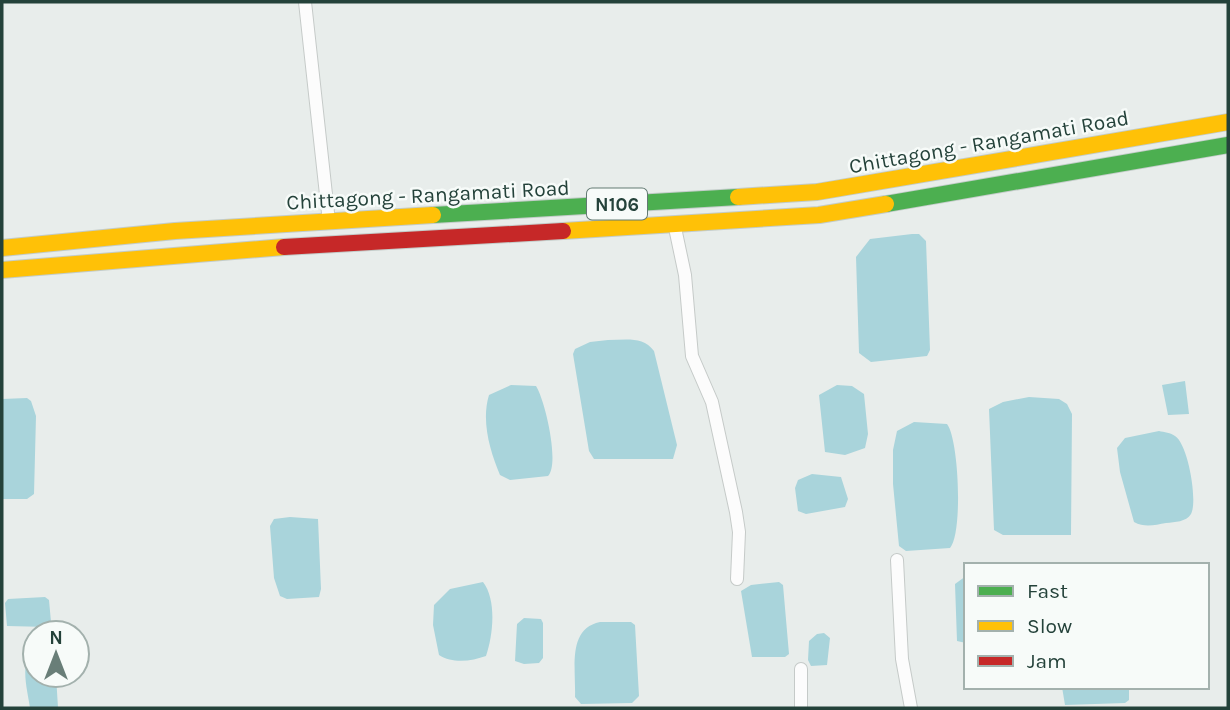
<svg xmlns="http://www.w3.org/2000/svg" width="1230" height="710" font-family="Karla,sans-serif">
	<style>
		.water { fill: #a9d4db }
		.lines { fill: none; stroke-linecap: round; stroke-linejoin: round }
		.street-casing { stroke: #c5cac8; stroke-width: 14 }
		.fast-casing { stroke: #c3ccc9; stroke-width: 18 }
		.slow-casing { stroke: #c3ccc9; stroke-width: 18 }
		.jam-casing { stroke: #c3ccc9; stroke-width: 18 }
		.street { stroke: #fcfcfc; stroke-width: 12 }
		.fast { stroke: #4caf50; stroke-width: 16 }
		.slow { stroke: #ffc107; stroke-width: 16 }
		.jam { stroke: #c62828; stroke-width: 16 }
		.labels { text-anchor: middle; stroke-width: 5; stroke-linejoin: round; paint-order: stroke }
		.shield { fill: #f7fbf9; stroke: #637a73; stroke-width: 2 }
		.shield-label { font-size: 19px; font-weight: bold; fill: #24423a }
		.street-label { font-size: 21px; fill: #24423a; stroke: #f7fbf9 }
	</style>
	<rect width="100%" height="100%" fill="#e8edeb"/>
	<path class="water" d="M 912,234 L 919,234 L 926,241 L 930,350 L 927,356 L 871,362 L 859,353 L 856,257 L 870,239 Z
		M 608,340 C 626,340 643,336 654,351 L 677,445 L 673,459 L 594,459 L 589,451 L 573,354 L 575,349 L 590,342 Z
		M 1185,381 L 1189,414 L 1168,415 L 1162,385 Z
		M 511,385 L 536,386 C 545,400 560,464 548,476 L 510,480 L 500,475 C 490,451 481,421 489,395 Z
		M 837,385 L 852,386 L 864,394 L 868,434 L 865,448 L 845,455 L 825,452 L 819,395 Z
		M 1029,397 L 1059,399 L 1067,404 L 1072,414 L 1071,535 L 1003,535 L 994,530 L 989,409 L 1003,402 Z
		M 27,398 L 31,401 L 36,416 L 34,494 L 27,499 L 2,499 L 2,399 Z
		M 914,422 L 947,424 C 959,439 963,534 950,548 L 906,551 L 899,546 L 893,484 L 893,450 L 897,431 Z
		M 1159,431 C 1164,432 1171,433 1175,436 C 1188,444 1198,501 1191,514 C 1186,522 1175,522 1166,523 C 1155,525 1145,528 1134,522 L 1120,472 L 1117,448 L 1125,438 Z
		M 812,474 L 841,477 L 848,499 L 845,507 L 806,514 L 798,511 L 795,488 L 798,480 Z
		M 290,517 L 318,519 L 321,589 L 319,597 L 287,599 L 280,596 L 274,578 L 270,526 L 274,519 Z
		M 966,576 L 966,643 L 957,641 L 955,584 Z
		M 483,582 C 497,600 493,636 486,656 C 472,661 453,664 439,655 L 433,625 L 434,605 L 450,589 Z
		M 779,582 L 783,585 L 789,654 L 785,657 L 752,657 L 741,591 L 751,585 Z
		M 45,597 L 49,600 L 51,622 L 48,627 L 7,626 L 5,603 L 8,599 Z
		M 524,618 L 541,619 L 543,623 L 543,658 L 539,663 L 524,664 L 515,661 L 517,624 Z
		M 600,622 L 631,622 L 635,625 L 639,696 L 632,703 L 581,704 L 575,697 C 576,668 567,629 600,622 Z
		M 817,634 L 824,633 L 830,638 L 827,665 L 811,666 L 808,660 L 809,641 Z
		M 35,650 L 35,675 L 56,675 L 58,708 L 30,708 C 28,692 18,660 35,650 Z
		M 1062,687 L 1129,687 L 1129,700 L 1125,703 L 1065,705 Z"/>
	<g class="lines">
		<defs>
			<path id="street" d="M 305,2 L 329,222
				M 674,223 L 685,275 L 692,356 L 712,402 L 736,512 L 739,532 L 737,579
				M 897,560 L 902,659 L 911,708
				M 801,669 L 801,708"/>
			<path id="fast" d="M 886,204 L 1228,145
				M 433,215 L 738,197"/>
			<path id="slow" d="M 738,197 L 817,192 L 1228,122
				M 563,231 L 819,215 L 886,204
				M 2,248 L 175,231 L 433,215
				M 2,270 L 284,247"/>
			<path id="jam" d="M 284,247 L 563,231"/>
		</defs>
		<use href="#street" class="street-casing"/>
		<use href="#fast" class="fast-casing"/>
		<use href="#slow" class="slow-casing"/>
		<use href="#jam" class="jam-casing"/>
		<use href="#street" class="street"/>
		<use href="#fast" class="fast"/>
		<use href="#slow" class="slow"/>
		<use href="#jam" class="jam"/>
	</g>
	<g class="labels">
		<rect class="shield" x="587" y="188.5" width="60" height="31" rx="5"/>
		<g class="shield-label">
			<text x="617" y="211">N106</text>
		</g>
		<g class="street-label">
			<text transform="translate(989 142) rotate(-10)" y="7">Chittagong - Rangamati Road</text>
			<text transform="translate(428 195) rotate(-3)" y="7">Chittagong - Rangamati Road</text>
		</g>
	</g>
	<rect width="1230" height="710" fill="none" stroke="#24423a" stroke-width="7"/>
	<rect x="964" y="563" width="245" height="126" fill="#f7fbf9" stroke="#a3b1ad" stroke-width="2"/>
	<rect x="978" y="586" width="35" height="10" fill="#4caf50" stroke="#a3b1ad" stroke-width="2"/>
	<text x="1027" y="598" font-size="21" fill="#24423a">Fast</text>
	<rect x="978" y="621" width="35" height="10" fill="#ffc107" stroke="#a3b1ad" stroke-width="2"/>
	<text x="1027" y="633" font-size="21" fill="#24423a">Slow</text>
	<rect x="978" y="656" width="35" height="10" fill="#c62828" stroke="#a3b1ad" stroke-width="2"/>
	<text x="1027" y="668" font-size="21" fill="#24423a">Jam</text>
	<g transform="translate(56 654)"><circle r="33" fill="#f7fbf9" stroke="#a3b1ad" stroke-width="2"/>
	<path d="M0-5L12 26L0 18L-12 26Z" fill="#697e78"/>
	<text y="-10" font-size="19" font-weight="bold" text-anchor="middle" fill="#24423a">N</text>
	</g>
</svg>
